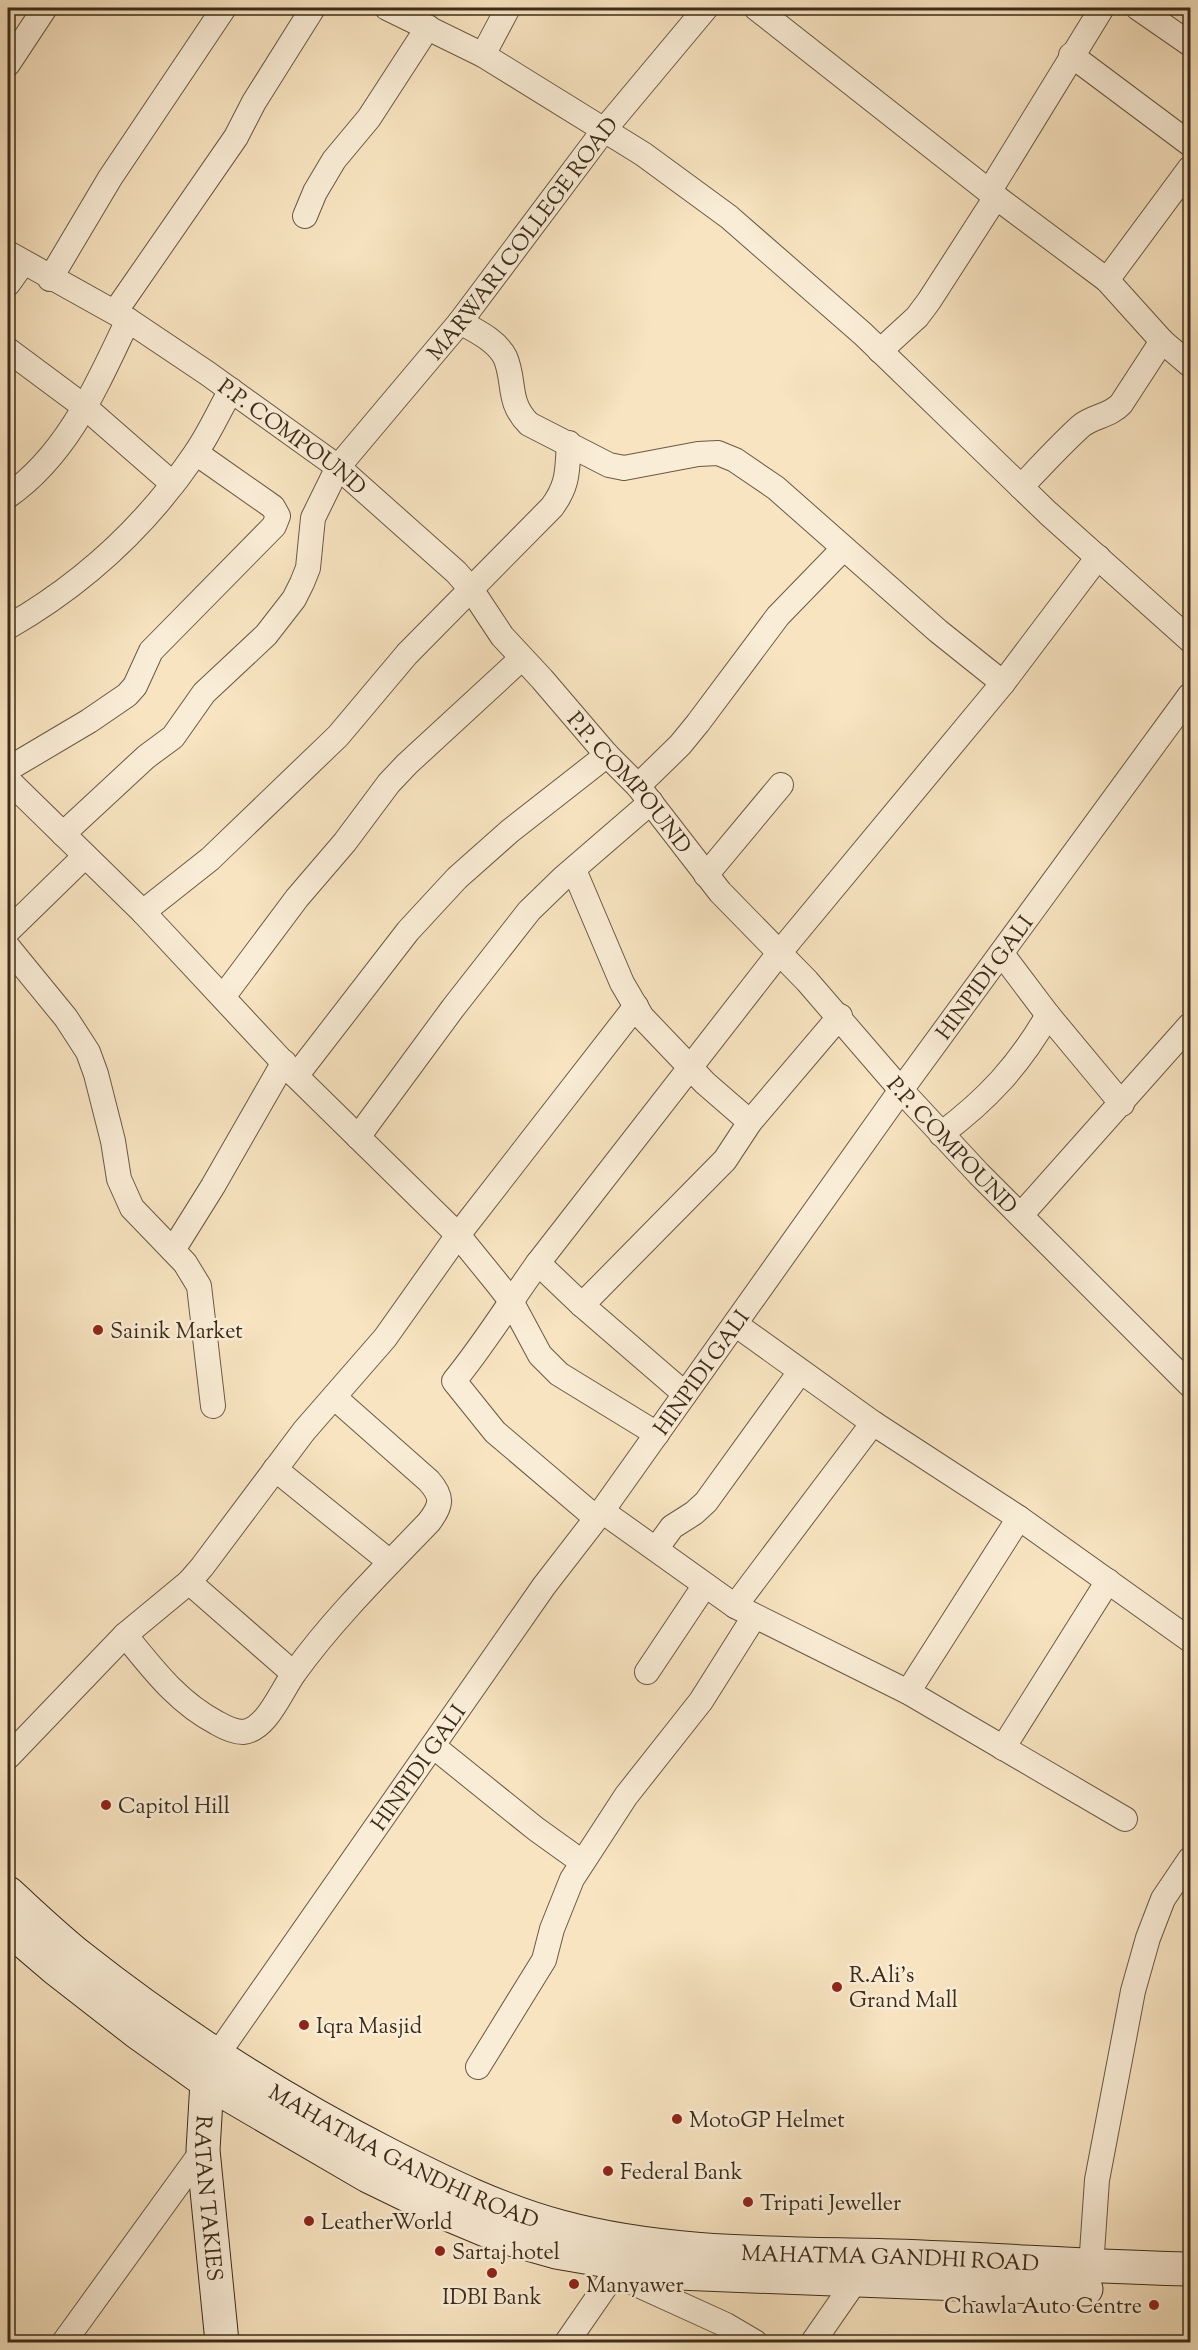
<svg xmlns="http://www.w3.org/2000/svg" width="1198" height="2350" font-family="'Sorts Mill Goudy',serif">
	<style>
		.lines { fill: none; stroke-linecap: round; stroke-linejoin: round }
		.street-casing { stroke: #6a5943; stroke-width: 26 }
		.secondary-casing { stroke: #3b2b19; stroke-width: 35 }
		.street { stroke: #faedd7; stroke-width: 24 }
		.secondary { stroke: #faedd7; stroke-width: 33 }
		.poi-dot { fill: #8f2418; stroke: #faedd7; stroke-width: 2 }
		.labels { text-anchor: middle; stroke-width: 5; stroke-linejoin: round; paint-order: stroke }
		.street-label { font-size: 22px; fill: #3b2b19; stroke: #faedd7 }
		.poi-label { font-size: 22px; fill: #3b2b19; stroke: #faedd7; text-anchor: start }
	</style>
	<rect width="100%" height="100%" fill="#f8e4c1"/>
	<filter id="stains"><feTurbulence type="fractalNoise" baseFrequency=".00333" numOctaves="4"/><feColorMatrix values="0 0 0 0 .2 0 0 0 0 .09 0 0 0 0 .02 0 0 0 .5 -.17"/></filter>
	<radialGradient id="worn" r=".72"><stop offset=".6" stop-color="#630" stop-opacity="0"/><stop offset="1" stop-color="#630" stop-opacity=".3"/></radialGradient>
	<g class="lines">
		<defs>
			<g id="street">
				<path d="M 387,8 L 483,55 L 643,154 L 729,217 L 863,334 L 1048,513 L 1190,640"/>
				<path d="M 756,8 L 996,197 L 1107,280 L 1162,341 L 1190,365"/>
				<path d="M 1138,8 L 1190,44"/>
				<path d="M 483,55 L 508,8"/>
				<path d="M 1071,55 L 1190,144"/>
				<path d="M 8,64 L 45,8"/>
				<path d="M 989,192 L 1102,8"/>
				<path d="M 305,216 L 315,192 L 334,160 L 369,118 L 428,27"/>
				<path id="s1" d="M 8,253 L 128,320 L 207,373 L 338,467 L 456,572 L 471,589 L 502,636 L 542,679 L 607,755 L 638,786 L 720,892 L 807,981 L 901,1090 L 979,1174 L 1190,1385"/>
				<path d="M 50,279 L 110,178 L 224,8"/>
				<path d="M 1107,280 L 1190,168"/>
				<path d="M 8,284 L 23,263"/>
				<path d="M 115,312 L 236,137 L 254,102 L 313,8"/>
				<path d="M 460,322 C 476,331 496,340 505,357 C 516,382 506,401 529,424 L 609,465 L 624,468 L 698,454 L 718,453 L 735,460 L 776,488 L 938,631 L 1003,683"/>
				<path d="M 8,350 L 86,408 L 173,484"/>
				<path d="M 880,351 L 917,317 L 929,301 L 996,197"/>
				<path d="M 1021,487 C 1040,467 1060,445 1081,426 C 1093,416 1110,416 1121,404 L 1162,341"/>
				<path d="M 8,496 C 68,454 97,385 128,320"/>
				<path d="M 8,627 C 83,584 146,526 195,454 C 209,434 219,411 231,390"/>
				<path d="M 8,769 L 89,721 L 127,695 L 135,686 L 151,651 L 274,526 L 278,516 L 273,507 L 196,453"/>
				<path d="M 8,780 L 143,912 L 296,1076 L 458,1235 L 497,1283 L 511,1301 L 540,1355 L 559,1374 L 657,1434"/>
				<path d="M 638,786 L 680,745 L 698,723 L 778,616 L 843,549"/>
				<path id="s2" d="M 63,834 L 146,757 L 173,737 L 204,693 L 266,635 L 294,599 L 302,583 L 308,568 L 313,518 L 338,467 L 460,322 L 604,130 L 706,8"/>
				<path d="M 574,870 L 622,983 L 642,1017 L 705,1083 L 750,1122"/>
				<path d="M 706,875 L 781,785"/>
				<path d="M 143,912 L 210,859 L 338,736 L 407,654 L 552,507 C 569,484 567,470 569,443"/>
				<path d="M 8,931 L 85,856"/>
				<path d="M 8,947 L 66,1018 L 88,1052 L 96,1074 L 113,1141 L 119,1179 L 132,1208 L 185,1263 L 199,1286 L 213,1406"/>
				<path d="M 1002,954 L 1048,1015 L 1122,1104"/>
				<path d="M 223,997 L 297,898 L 345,842 L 389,783 L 407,764 L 522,658"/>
				<path d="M 296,1076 L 408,931 L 457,878 L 510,831 L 607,755"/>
				<path d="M 941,1134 C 988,1099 1019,1065 1048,1015"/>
				<path d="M 358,1137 L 453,1008 L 529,911 L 563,878 L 651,802"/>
				<path d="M 1021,1215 L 1190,1025"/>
				<path d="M 173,1250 L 213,1186 L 284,1062"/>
				<path d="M 538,1263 L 582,1305 L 685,1394"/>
				<path d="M 582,1305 L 725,1160 L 750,1122 L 840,1016"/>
				<path d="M 735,1324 L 873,1423 L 1019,1518 L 1190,1640"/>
				<path d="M 275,1469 L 390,1562"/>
				<path d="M 602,1511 L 735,1606 L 908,1692 L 1125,1819"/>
				<path d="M 596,1518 L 495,1432 L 454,1381 C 485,1343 510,1302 538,1263 L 780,952 L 1003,683 L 1098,557"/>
				<path d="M 656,1549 L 672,1527 L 694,1513 L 706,1502 L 800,1372"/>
				<path d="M 189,1582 L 293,1673"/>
				<path d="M 735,1606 L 873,1423"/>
				<path d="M 125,1635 C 153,1669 177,1702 217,1723 C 224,1727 234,1732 243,1732 C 267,1730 282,1689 295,1672 C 334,1618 383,1570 429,1522 C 442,1505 443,1497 429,1481 L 334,1397"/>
				<path d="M 647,1672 L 705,1585"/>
				<path d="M 908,1692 L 1019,1518"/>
				<path d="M 433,1746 L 536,1829 L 582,1862"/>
				<path d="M 1003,1748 L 1108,1581"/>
				<path d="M 8,1757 L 125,1635 L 189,1582 L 202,1567 L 304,1431 L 385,1338 L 458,1235 L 636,1006"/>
				<path id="s3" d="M 217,2055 L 544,1586 L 602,1511 L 901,1090 L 1190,695"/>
				<path d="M 478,2067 L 544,1960 L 552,1929 L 572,1879 L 626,1796 L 701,1701 L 754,1617"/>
				<path d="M 606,2262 L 614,2274 L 726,2325 L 755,2342"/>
				<path d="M 1091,2267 L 1097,2180 L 1133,1991 L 1148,1938 L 1163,1899 L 1190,1859"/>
				<path d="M 64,2342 L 203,2150"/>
				<path d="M 567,2342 L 614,2274"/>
				<path d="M 813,2342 L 856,2280"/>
			</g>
			<g id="secondary">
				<path id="s4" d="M 8,1893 C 31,1914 55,1937 80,1957 C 176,2033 280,2099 389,2155 C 444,2183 501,2211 561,2227 C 668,2256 784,2253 894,2256 C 993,2259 1092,2267 1190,2269"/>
				<path d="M 8,1928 L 56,1969 L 137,2032 L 207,2082 L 368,2176 L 438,2210 L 500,2236 L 556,2252 L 678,2273 L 1086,2289"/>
				<path id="s5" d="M 214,2065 L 207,2082 L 203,2150 L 222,2342"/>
			</g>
		</defs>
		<use href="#street" class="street-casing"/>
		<use href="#secondary" class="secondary-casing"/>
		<use href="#street" class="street"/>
		<use href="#secondary" class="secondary"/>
	</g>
	<g class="poi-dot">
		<circle cx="98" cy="1330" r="6"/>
		<circle cx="106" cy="1805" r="6"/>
		<circle cx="837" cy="1987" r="6"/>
		<circle cx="304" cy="2025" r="6"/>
		<circle cx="677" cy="2119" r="6"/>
		<circle cx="608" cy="2171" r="6"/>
		<circle cx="748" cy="2202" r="6"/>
		<circle cx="309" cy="2221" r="6"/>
		<circle cx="440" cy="2251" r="6"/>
		<circle cx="492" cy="2273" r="6"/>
		<circle cx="574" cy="2284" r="6"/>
		<circle cx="1154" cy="2305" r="6"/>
	</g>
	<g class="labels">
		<g class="street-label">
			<text dy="8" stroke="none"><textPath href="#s2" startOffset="766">MARWARI COLLEGE ROAD</textPath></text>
			<text dy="8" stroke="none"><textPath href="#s1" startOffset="339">P.P. COMPOUND</textPath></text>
			<text dy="8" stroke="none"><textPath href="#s1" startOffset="825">P.P. COMPOUND</textPath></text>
			<text dy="8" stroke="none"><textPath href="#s3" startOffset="1323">HINPIDI GALI</textPath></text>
			<text dy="8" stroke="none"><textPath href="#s1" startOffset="1311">P.P. COMPOUND</textPath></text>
			<text dy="8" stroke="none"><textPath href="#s3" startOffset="837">HINPIDI GALI</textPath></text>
			<text dy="8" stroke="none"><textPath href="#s3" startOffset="351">HINPIDI GALI</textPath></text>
			<text dy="8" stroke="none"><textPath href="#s4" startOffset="478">MAHATMA GANDHI ROAD</textPath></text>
			<text dy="8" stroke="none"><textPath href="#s5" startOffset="135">RATAN TAKIES</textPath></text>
			<text dy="8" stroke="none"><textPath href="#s4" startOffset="982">MAHATMA GANDHI ROAD</textPath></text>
		</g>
		<g class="poi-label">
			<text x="110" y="1338">Sainik Market</text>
			<text x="118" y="1813">Capitol Hill</text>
			<text x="849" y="1982">R.Ali's<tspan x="849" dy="25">Grand Mall</tspan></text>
			<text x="316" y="2033">Iqra Masjid</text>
			<text x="689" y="2127">MotoGP Helmet</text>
			<text x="620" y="2179">Federal Bank</text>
			<text x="760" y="2210">Tripati Jeweller</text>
			<text x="321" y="2229">LeatherWorld</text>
			<text x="452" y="2259">Sartaj hotel</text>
			<text x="586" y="2292">Manyawer</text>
			<text x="492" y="2304" text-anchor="middle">IDBI Bank</text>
			<text x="1142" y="2313" text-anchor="end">Chawla Auto Centre</text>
		</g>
	</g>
	<rect width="1198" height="2350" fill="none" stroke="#f8e4c1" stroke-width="30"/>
	<rect x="9" y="9" width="1180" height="2332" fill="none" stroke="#3b2b19" stroke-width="3"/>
	<rect x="15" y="15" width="1168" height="2320" fill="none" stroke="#3b2b19" stroke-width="1.5"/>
	<rect width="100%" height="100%" filter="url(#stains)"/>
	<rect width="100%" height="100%" fill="url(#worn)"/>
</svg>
